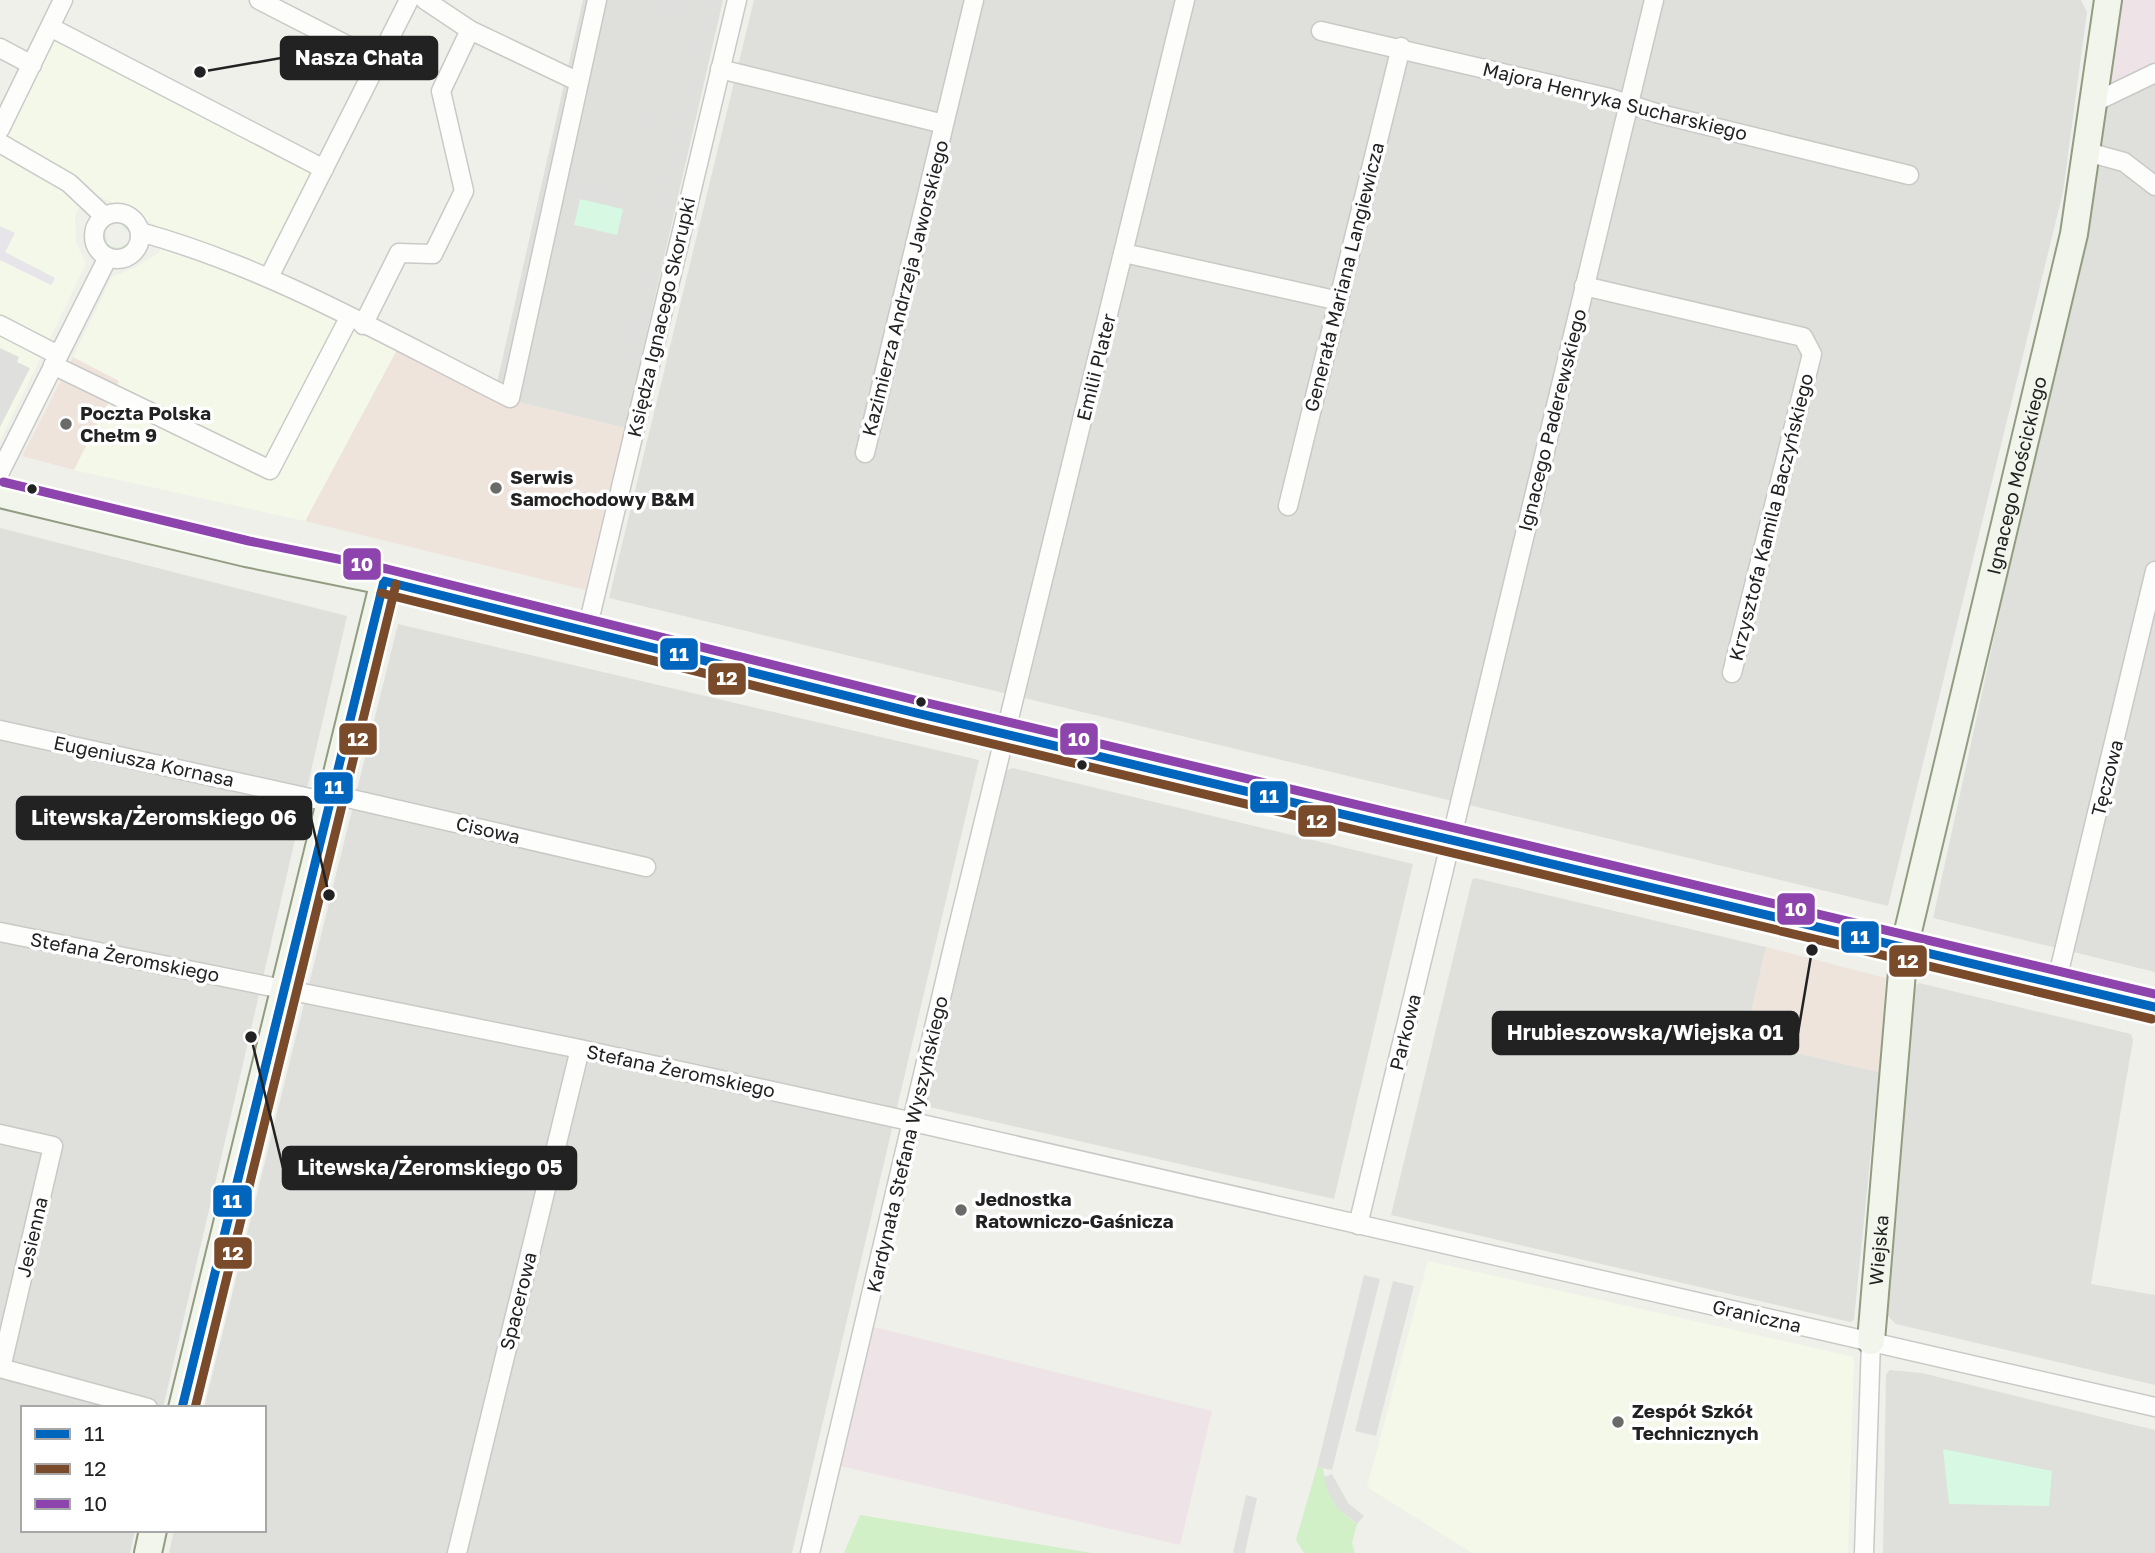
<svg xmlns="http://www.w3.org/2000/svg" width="2155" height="1553" font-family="'Golos Text',sans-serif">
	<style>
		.residential { fill: #dfdfdc }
		.commercial { fill: #eee4dc }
		.industrial { fill: #eee3e7 }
		.education { fill: #f4f8e8 }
		.grass { fill: #d1f0c8; fill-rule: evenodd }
		.park { fill: #d7f8e2 }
		.parking { fill: #dfdfdd }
		.plaza { fill: #e7e5ea }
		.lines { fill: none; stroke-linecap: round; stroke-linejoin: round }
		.street-casing { stroke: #c9c9c7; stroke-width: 21 }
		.secondary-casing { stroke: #929c81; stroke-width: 30 }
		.street { stroke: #fdfdfc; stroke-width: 18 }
		.secondary { stroke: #f2f5ec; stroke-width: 26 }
		.bus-1-casing { stroke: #fff; stroke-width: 14 }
		.bus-2-casing { stroke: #fff; stroke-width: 14 }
		.bus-3-casing { stroke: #fff; stroke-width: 14 }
		.bus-1 { stroke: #0065bd; stroke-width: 9 }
		.bus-2 { stroke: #7a4b2a; stroke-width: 9 }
		.bus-3 { stroke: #8e44ad; stroke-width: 9 }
		.poi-dot { fill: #6a6a68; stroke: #fff; stroke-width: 2.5 }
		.bus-dot { fill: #222; stroke: #fff; stroke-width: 2.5 }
		.labels { text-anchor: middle; stroke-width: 7; stroke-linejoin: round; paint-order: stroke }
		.street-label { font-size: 19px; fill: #222; stroke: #fff }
		.poi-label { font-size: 19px; font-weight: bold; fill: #222; stroke: #fff; text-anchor: start }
		.leader { fill: none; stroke: #222; stroke-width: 2.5 }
		.callout-dot { fill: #222; stroke: #fff; stroke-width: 2.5 }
		.callout { fill: #222; stroke: #222; stroke-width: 2.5 }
		.callout-label { font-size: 21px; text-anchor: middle; font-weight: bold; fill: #fff }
		.line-badge { stroke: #fff; stroke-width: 2.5 }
		.badge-label { font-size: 19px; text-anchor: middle; font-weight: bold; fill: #fff }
	</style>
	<rect width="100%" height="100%" fill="#f0f0eb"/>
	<path class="residential" d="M 583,0 L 723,0 L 625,428 L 494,396 Z
		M 754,0 L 2081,0 L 2087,12 L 2063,192 L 1888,906 L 609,598 Z
		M 2155,73 L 2155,185 L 2087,152 L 2093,103 Z
		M 2093,166 L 2123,170 L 2155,194 L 2155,972 L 1933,918 L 2082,233 Z
		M 0,528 L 347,616 L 163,1408 L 23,1408 L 23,1530 L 135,1530 L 130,1553 L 0,1553 Z
		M 398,624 L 979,760 L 792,1553 L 169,1553 L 174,1530 L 264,1530 L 264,1408 L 204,1408 Z
		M 1013,768 L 1413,864 L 1334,1199 L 925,1106 L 1005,771 Z
		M 1475,878 L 1766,947 L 1745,1041 L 1879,1072 L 1854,1320 L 1850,1322 L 1391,1215 L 1472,880 Z
		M 1919,983 L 2131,1034 L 2133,1040 L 2091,1284 L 2155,1295 L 2155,1385 L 1896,1324 L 1887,1315 L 1915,986 Z
		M 1890,1370 L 1922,1373 L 2155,1430 L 2155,1553 L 1883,1553 L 1886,1374 Z"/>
	<path class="commercial" d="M 399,346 L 494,396 L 625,428 L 585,590 L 305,521 Z
		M 73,357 L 120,381 L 74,470 L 22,456 Z
		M 1766,947 L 1886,978 L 1879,1072 L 1744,1041 Z"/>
	<path class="industrial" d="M 2107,0 L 2155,0 L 2155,73 L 2093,103 Z
		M 874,1327 L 1212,1411 L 1180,1545 L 840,1466 Z"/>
	<path class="education" d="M 56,38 L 320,174 L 266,279 L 399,346 L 305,521 L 74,470 L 119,381 L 73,357 L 112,277 L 134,268 L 160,252 L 156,225 L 99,196 L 79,208 L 75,217 L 76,242 L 86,264 L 0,441 L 0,146 Z
		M 1428,1261 L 1854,1357 L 1848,1553 L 1472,1553 L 1367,1487 Z"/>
	<path class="grass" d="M 117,219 L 128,222 L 134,236 L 127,249 L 117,252 L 106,248 L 100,235 L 107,222 ZM 120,223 L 129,232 L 129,241 C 123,249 114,250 107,243 L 105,230 L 112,224 Z
		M 1317,1467 L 1323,1468 C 1327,1494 1336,1510 1357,1524 L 1352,1543 L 1355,1553 L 1304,1553 L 1296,1540 Z
		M 860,1515 L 1092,1553 L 844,1553 Z"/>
	<path class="park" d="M 580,199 L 623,209 L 617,235 L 574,225 Z
		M 1943,1449 L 2052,1471 L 2049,1506 L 1949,1504 Z"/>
	<path class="parking" d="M 651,0 L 693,0 L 687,22 L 648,12 Z
		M 704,0 L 720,0 L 705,59 L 689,55 Z
		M 686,73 L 702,77 L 667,222 L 651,218 Z
		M 644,109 L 658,112 L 651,140 L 637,136 Z
		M 569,176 L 625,189 L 621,207 L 565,194 Z
		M 641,267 L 653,270 L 649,289 L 636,286 Z
		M 632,308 L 646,311 L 628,388 L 614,384 Z
		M 0,348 L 19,357 L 17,362 L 30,368 L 0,427 Z
		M 1364,1275 L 1380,1279 L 1332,1470 L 1317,1467 Z
		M 1393,1281 L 1414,1286 L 1376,1436 L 1355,1431 Z
		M 1332,1474 L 1348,1503 L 1364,1516 L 1357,1524 L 1337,1508 L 1327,1490 L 1324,1477 Z
		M 1246,1495 L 1257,1498 L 1245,1553 L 1233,1553 Z"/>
	<path class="plaza" d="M 0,226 L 15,233 L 5,252 L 55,278 L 51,285 L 0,260 Z"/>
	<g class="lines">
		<defs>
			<path id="street" d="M 259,0 L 378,61
				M 425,0 L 470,30 L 579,82
				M 50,27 L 324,169
				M 1321,31 L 1610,98 L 1656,113 L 1909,175
				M 0,48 L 32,65
				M 720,69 L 944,124
				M 2093,103 L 2155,73
				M 0,129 L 63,0
				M 0,143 L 69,183 L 104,216
				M 2087,152 L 2124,162 L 2155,186
				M94 236a23 23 0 1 1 46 0a23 23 0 1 1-46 0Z
				M 140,232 C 271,268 390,338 510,398 L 597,0
				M 1124,253 L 1339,301
				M 269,277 L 409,0
				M 1584,286 L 1803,337 L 1812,354 L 1732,673
				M 0,325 L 58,355
				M 363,325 L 399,253 L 433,254 L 464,191 L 441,91 L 470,30
				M 53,365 L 270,470 L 349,318
				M 865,453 L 974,0
				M 0,472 L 108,257
				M 1288,506 L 1401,47
				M 586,634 L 737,0
				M 0,730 L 328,802
				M 330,794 L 646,867
				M 0,932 L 580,1049 L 900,1119 L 2155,1407
				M 2056,984 L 2155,571
				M 0,1134 L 53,1146 L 1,1368
				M 1358,1225 L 1654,0
				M 0,1368 L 148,1408
				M 457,1553 L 580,1049
				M 810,1553 L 954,943 L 1185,0
				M 1864,1553 L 1871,1341"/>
			<g id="secondary">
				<path d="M 0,494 L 246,553 L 384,581 L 916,713 L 2155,1007"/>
				<path id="s1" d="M 1871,1341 L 1904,948 L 2074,234 L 2108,0"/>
				<path d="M 182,1408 L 384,581"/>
				<path d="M 148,1553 L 153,1530"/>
			</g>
		</defs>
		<use href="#street" class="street-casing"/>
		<use href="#secondary" class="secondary-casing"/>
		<use href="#street" class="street"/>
		<use href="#secondary" class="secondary"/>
		<defs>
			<path id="bus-1" d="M 384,581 L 916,713 L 2155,1007
				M 182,1408 L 384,581"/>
			<path id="bus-2" d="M 381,593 L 913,725 L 2152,1019
				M 195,1408 L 396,584"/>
			<path id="bus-3" d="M 3,482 L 249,541 L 387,569 L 919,701 L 2155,994"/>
		</defs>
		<use href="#bus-1" class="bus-1-casing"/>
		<use href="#bus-2" class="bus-2-casing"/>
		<use href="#bus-3" class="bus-3-casing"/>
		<use href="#bus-1" class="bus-1"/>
		<use href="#bus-2" class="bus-2"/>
		<use href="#bus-3" class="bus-3"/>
	</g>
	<g class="poi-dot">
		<circle cx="66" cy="424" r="7"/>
		<circle cx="496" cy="488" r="7"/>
		<circle cx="961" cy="1210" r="7"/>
		<circle cx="1618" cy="1422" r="7"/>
	</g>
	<g class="bus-dot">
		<circle cx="32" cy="489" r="6"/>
		<circle cx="921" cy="702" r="6"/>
		<circle cx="1082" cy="765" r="6"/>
	</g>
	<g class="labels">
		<g class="street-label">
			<text transform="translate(1615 101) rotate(14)" y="7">Majora Henryka Sucharskiego</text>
			<text transform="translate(1344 277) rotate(-76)" y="7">Generała Mariana Langiewicza</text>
			<text transform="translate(905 288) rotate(-76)" y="7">Kazimierza Andrzeja Jaworskiego</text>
			<text transform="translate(661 317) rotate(-77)" y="7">Księdza Ignacego Skorupki</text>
			<text transform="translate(1096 367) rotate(-76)" y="7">Emilii Plater</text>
			<text transform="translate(1552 420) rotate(-76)" y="7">Ignacego Paderewskiego</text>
			<text dy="7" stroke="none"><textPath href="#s1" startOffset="880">Ignacego Mościckiego</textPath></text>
			<text transform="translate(1771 517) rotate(-76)" y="7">Krzysztofa Kamila Baczyńskiego</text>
			<text transform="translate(144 761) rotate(12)" y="7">Eugeniusza Kornasa</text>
			<text transform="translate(2107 778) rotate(-76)" y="7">Tęczowa</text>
			<text transform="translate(488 830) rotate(13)" y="7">Cisowa</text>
			<text transform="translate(125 957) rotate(11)" y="7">Stefana Żeromskiego</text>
			<text transform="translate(1405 1032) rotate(-76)" y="7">Parkowa</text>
			<text transform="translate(681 1071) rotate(12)" y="7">Stefana Żeromskiego</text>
			<text transform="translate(907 1144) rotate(-77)" y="7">Kardynała Stefana Wyszyńskiego</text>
			<text transform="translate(32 1237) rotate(-77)" y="7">Jesienna</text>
			<text dy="7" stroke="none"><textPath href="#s1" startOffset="91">Wiejska</textPath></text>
			<text transform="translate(518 1301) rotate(-76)" y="7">Spacerowa</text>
			<text transform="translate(1757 1316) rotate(13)" y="7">Graniczna</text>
		</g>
		<g class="poi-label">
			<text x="80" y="420">Poczta Polska<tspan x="80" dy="22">Chełm 9</tspan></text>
			<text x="510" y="484">Serwis<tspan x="510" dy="22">Samochodowy B&amp;M</tspan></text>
			<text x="975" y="1206">Jednostka<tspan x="975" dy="22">Ratowniczo-Gaśnicza</tspan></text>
			<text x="1632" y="1418">Zespół Szkół<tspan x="1632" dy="22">Technicznych</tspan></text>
		</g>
	</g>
	<path class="leader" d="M200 72L281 58M329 895L311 818M1812 950L1798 1033M251 1037L283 1168"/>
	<g class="callout-dot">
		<circle cx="200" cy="72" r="7"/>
		<circle cx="329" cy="895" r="7"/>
		<circle cx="1812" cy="950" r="7"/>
		<circle cx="251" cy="1037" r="7"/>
	</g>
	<g class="callout">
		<rect x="281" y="37" width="156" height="42" rx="7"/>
		<rect x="17" y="797" width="294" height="42" rx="7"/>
		<rect x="1493" y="1012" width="305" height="42" rx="7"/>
		<rect x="283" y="1147" width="293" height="42" rx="7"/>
	</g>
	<g class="callout-label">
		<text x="359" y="65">Nasza Chata</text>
		<text x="164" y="825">Litewska/Żeromskiego 06</text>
		<text x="1645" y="1040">Hrubieszowska/Wiejska 01</text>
		<text x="430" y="1175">Litewska/Żeromskiego 05</text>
	</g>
	<g class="line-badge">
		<rect x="342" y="547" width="40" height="34" rx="7" fill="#8e44ad"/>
		<rect x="659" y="637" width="40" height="34" rx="7" fill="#0065bd"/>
		<rect x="707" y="662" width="40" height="34" rx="7" fill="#7a4b2a"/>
		<rect x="1059" y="722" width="40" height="34" rx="7" fill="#8e44ad"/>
		<rect x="338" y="722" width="40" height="34" rx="7" fill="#7a4b2a"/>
		<rect x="313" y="771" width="41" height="34" rx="7" fill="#0065bd"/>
		<rect x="1249" y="780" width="40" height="34" rx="7" fill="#0065bd"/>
		<rect x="1297" y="804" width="40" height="34" rx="7" fill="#7a4b2a"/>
		<rect x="1776" y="892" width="40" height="34" rx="7" fill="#8e44ad"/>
		<rect x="1840" y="920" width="40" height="34" rx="7" fill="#0065bd"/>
		<rect x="1888" y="944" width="40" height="34" rx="7" fill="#7a4b2a"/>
		<rect x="212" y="1184" width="41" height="34" rx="7" fill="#0065bd"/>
		<rect x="213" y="1236" width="40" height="34" rx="7" fill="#7a4b2a"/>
	</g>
	<g class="badge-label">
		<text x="362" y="571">10</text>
		<text x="679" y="661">11</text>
		<text x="727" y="685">12</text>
		<text x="1079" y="746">10</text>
		<text x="358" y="746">12</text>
		<text x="334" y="794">11</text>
		<text x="1269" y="803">11</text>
		<text x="1317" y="828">12</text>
		<text x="1796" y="916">10</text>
		<text x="1860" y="944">11</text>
		<text x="1908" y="968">12</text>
		<text x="232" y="1208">11</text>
		<text x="233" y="1260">12</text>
	</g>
	<rect x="21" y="1406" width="245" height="126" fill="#ffffff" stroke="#a7a7a7" stroke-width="2"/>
	<rect x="35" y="1429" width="35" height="10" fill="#0065bd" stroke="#a7a7a7" stroke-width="2"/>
	<text x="84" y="1441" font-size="21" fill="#222222">11</text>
	<rect x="35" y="1464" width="35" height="10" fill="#7a4b2a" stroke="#a7a7a7" stroke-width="2"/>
	<text x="84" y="1476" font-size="21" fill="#222222">12</text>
	<rect x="35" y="1499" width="35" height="10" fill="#8e44ad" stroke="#a7a7a7" stroke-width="2"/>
	<text x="84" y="1511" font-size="21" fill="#222222">10</text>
</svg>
